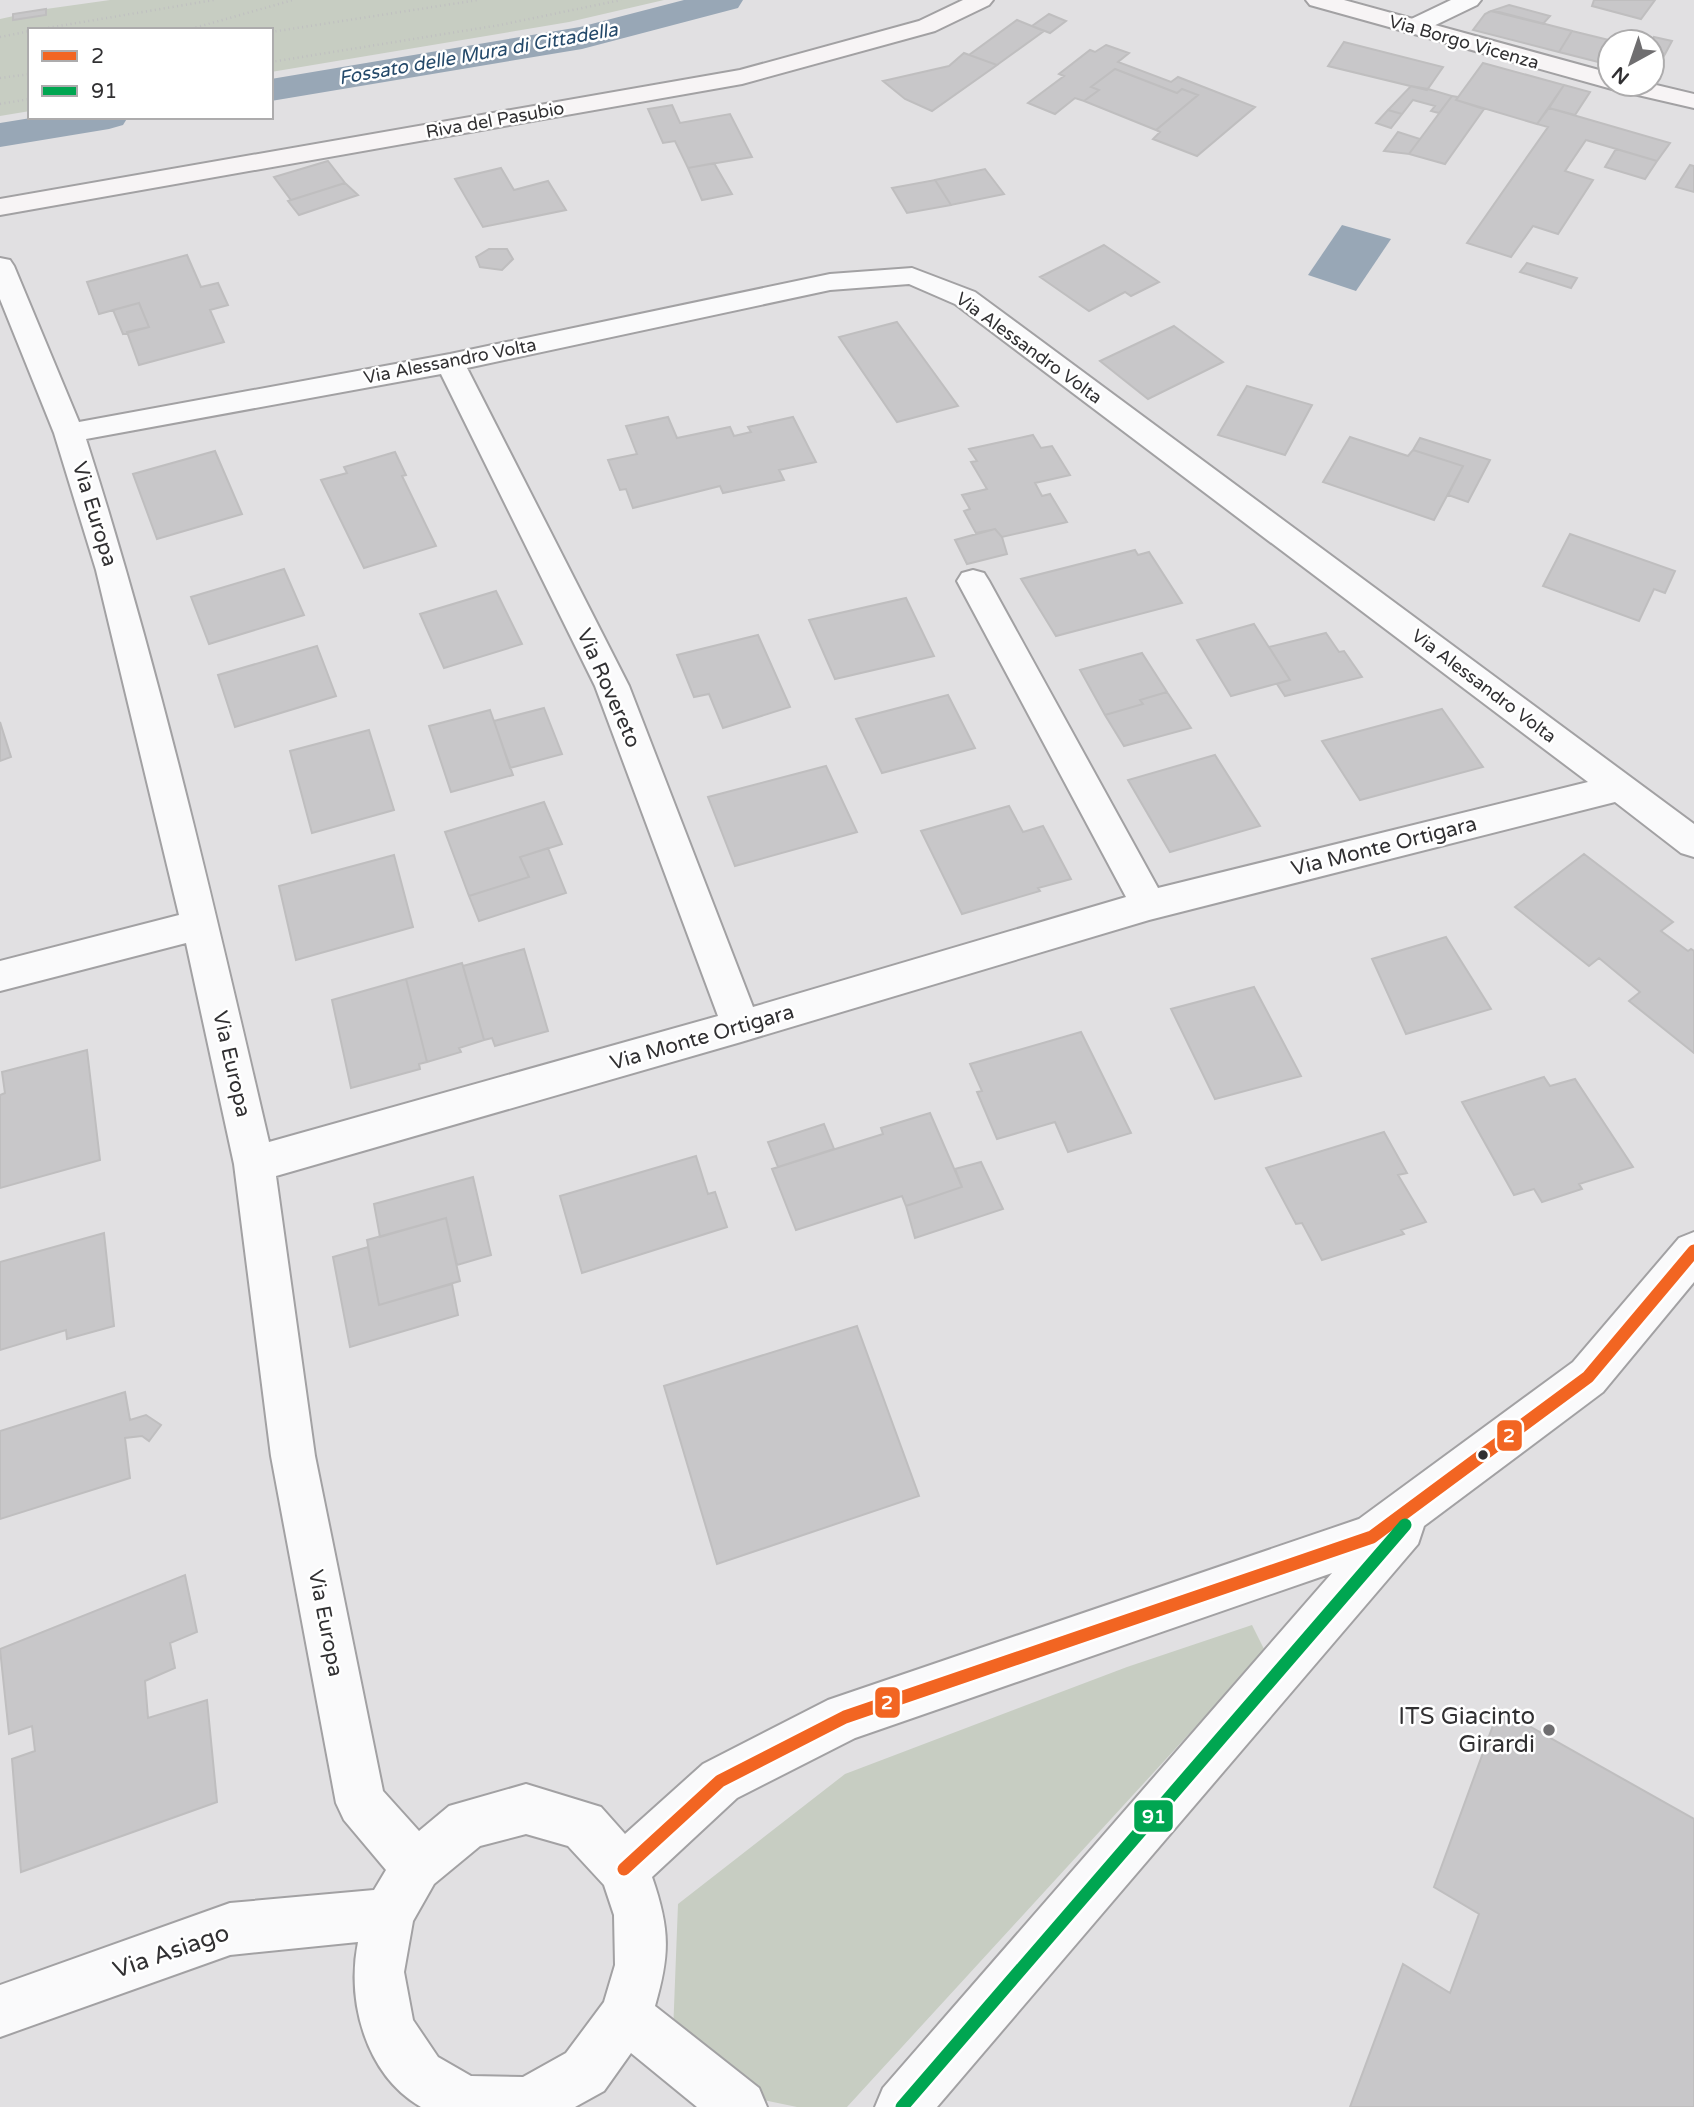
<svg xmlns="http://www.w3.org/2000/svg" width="1694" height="2107" font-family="'Varela Round',sans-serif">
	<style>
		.green { fill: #c7cdc2 }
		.water { fill: #98a7b6 }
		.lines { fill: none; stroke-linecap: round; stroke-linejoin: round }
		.canal { fill: #98a7b6; fill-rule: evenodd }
		.building { fill: #c8c7c9; stroke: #bfbebf; stroke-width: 2 }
		.street-casing { stroke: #a2a1a3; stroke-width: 4 }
		.secondary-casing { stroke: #a2a1a3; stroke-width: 4 }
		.path { stroke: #bfbfc0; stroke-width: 2.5; stroke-dasharray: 1 3.5; stroke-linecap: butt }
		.street { fill: #fafafb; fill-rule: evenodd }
		.secondary { fill: #f7f4f5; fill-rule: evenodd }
		.bus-1-casing { stroke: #fff; stroke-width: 18 }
		.bus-2-casing { stroke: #fff; stroke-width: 18 }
		.bus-1 { stroke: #f26522; stroke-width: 13 }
		.bus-2 { stroke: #00a651; stroke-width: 13 }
		.bus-dot { fill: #313032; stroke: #fff; stroke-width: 2.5 }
		.poi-dot { fill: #6f6e70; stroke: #fff; stroke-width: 2.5 }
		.labels { text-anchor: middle; stroke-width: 5; stroke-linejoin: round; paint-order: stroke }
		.far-street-label { font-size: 18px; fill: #313032; stroke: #fff }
		.far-water-label { font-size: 19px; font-style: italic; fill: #24496a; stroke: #fff }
		.street-label { font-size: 21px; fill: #313032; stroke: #fff }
		.near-poi-label { font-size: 24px; fill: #313032; stroke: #fff; text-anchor: end }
		.near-street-label { font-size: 24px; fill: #313032; stroke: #fff }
		.line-badge { stroke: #fff; stroke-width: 2.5 }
		.badge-label { font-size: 19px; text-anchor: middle; font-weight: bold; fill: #fff }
	</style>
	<rect width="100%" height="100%" fill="#e1e0e2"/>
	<path class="green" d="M 110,0 L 664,0 L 569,22 L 271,72 L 271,30 L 30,30 L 30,111 L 0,116 L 0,19 L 46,9 Z
		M 1252,1625 L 1265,1651 L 847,2107 L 797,2107 L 758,2099 L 673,2033 L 678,1904 L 845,1774 L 1127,1667 Z"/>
	<path class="water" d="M 1342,225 L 1391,239 L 1356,291 L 1308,275 Z"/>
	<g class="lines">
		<path class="canal" d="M 684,0 L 743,0 L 738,8 L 582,49 L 271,101 L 271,79 L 580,27 Z
			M 37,117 L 128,117 L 123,125 L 109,129 L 0,147 L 0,123 Z"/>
	</g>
	<path class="building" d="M 1594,0 L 1655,0 L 1641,19 L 1592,6 Z
		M 1509,5 L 1550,16 L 1543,24 L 1491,11 Z
		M 46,9 L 46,15 L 13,20 L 13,14 Z
		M 1491,11 L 1499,12 L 1572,31 L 1559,52 L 1473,30 L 1485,14 Z
		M 1049,14 L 1066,21 L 1050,33 L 1032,26 Z
		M 1017,20 L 1044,31 L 997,65 L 969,55 Z
		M 1572,31 L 1617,42 L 1610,42 L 1610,65 L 1559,52 Z
		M 1654,37 L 1672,41 L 1665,54 L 1652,51 Z
		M 1344,42 L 1443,67 L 1427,90 L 1328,66 Z
		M 1106,45 L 1129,53 L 1118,62 L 1171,82 L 1178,77 L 1255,107 L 1197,156 L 1153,139 L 1160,132 L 1156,130 L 1198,95 L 1182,89 L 1177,93 L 1115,69 L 1091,87 L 1099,90 L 1084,101 L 1075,98 L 1055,114 L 1028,103 L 1064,76 L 1059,74 L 1090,50 L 1095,52 Z
		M 1652,51 L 1665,54 L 1653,76 L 1652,76 Z
		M 964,53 L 997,65 L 932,111 L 905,99 L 883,81 L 949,66 Z
		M 1483,63 L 1564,85 L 1537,124 L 1456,100 Z
		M 1115,69 L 1177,93 L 1182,89 L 1198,95 L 1156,130 L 1084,101 L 1099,90 L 1091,87 Z
		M 1564,85 L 1590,92 L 1575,115 L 1549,108 Z
		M 1411,86 L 1428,89 L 1452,96 L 1439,113 L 1431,111 L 1435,106 L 1413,100 L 1402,114 L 1388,110 Z
		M 1452,96 L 1458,97 L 1456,100 L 1484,109 L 1445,164 L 1409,154 Z
		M 672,105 L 680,123 L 730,114 L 752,157 L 688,168 L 675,141 L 663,143 L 648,109 Z
		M 1549,108 L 1670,143 L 1657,161 L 1586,140 L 1565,171 L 1593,180 L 1558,234 L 1533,226 L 1511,257 L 1467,243 L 1548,127 L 1537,124 Z
		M 1388,110 L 1402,114 L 1391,128 L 1376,123 Z
		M 1398,132 L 1420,139 L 1409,154 L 1384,151 Z
		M 1616,149 L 1657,161 L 1645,179 L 1605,167 Z
		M 328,161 L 345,183 L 291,200 L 274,177 Z
		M 714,163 L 732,194 L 702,200 L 688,168 Z
		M 1690,165 L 1694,166 L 1694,192 L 1676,187 Z
		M 501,168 L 514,190 L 548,181 L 566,210 L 483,227 L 455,179 Z
		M 985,169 L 1004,194 L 951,205 L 935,180 Z
		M 935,180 L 951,205 L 907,213 L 892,188 Z
		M 345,183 L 358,195 L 299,215 L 288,201 Z
		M 1104,245 L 1159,282 L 1131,296 L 1125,292 L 1089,311 L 1040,277 Z
		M 489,249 L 507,249 L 513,259 L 502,270 L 480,267 L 476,257 Z
		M 187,255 L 201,287 L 218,283 L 228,305 L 210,310 L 224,342 L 139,365 L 127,332 L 149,327 L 139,303 L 99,314 L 87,282 Z
		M 1527,263 L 1577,278 L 1571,288 L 1520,272 Z
		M 139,303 L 149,327 L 123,334 L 113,310 Z
		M 897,322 L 958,406 L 897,422 L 839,337 Z
		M 1174,326 L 1223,362 L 1148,399 L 1100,361 Z
		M 1247,386 L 1312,405 L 1285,455 L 1218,435 Z
		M 668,417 L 677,438 L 730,427 L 734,436 L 751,432 L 748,427 L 793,417 L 816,462 L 779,470 L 784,480 L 723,493 L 720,486 L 633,508 L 626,489 L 620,490 L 608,460 L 637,454 L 626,426 Z
		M 1033,435 L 1041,448 L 1052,446 L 1070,475 L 1035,483 L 1042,496 L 1050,494 L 1067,522 L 1002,537 L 995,529 L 976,533 L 964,511 L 970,509 L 962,495 L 987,489 L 971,462 L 977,461 L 969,449 Z
		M 1350,437 L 1408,456 L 1413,450 L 1463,466 L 1434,520 L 1323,482 Z
		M 1420,438 L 1490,460 L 1468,502 L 1448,495 L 1463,466 L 1413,450 Z
		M 215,451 L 242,514 L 157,539 L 133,474 Z
		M 395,452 L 406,475 L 402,476 L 436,546 L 364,568 L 321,480 L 347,473 L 344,467 Z
		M 995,529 L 1002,537 L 1007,554 L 967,564 L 955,540 Z
		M 1570,534 L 1675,571 L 1665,593 L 1654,589 L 1639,621 L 1543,586 Z
		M 1135,550 L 1138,555 L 1149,552 L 1182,603 L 1056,636 L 1021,579 Z
		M 284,569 L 304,615 L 209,644 L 191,597 Z
		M 496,591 L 522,644 L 444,668 L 420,614 Z
		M 906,598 L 934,656 L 835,679 L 809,620 Z
		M 1254,624 L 1290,680 L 1231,696 L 1197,640 Z
		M 1326,633 L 1339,652 L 1344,651 L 1362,677 L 1285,696 L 1277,684 L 1290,680 L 1269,647 Z
		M 758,635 L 790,707 L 723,728 L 709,694 L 694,697 L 677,655 Z
		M 317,646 L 336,696 L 235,727 L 218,675 Z
		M 1142,653 L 1167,692 L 1140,700 L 1143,704 L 1105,715 L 1080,670 Z
		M 1167,692 L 1191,728 L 1124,746 L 1105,715 L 1143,704 L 1140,700 Z
		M 948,695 L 975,748 L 882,773 L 856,719 Z
		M 544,708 L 562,754 L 510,768 L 494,721 Z
		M 1442,709 L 1483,767 L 1360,800 L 1322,741 Z
		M 490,710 L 513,775 L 451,792 L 429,726 Z
		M 0,722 L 11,757 L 0,761 Z
		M 369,730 L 394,810 L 312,833 L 290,751 Z
		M 1215,755 L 1260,826 L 1170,852 L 1128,780 Z
		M 826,766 L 857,832 L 735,866 L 708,797 Z
		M 544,802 L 562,844 L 520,857 L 529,877 L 469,896 L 445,832 Z
		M 1009,806 L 1023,832 L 1043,826 L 1071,879 L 1038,888 L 1040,891 L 962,914 L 921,831 Z
		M 548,848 L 566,893 L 479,921 L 469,896 L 529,877 L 520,857 Z
		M 1584,854 L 1673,922 L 1661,931 L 1688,951 L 1691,949 L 1694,951 L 1694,1053 L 1629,1001 L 1640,992 L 1599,958 L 1589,966 L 1515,907 Z
		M 394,855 L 413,927 L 296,960 L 279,886 Z
		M 1446,937 L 1491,1009 L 1406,1034 L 1372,959 Z
		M 524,949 L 548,1031 L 495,1046 L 492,1038 L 484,1040 L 463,966 Z
		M 462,963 L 484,1040 L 459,1048 L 461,1052 L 427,1062 L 406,979 Z
		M 406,979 L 427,1062 L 419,1064 L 420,1069 L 351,1088 L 332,1000 Z
		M 1254,987 L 1301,1076 L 1215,1099 L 1171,1009 Z
		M 1081,1032 L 1131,1133 L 1068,1152 L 1055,1122 L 997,1139 L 977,1092 L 982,1091 L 970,1064 Z
		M 87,1050 L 100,1160 L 0,1188 L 0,1095 L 5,1093 L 2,1072 Z
		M 1544,1077 L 1550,1086 L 1575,1079 L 1633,1167 L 1579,1184 L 1582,1189 L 1542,1202 L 1534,1189 L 1514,1195 L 1462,1102 Z
		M 930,1113 L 962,1187 L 906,1206 L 902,1196 L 796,1230 L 772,1169 L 883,1134 L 881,1128 Z
		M 824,1124 L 834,1149 L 778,1167 L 768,1142 Z
		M 1384,1132 L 1407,1173 L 1398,1175 L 1426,1222 L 1401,1230 L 1404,1234 L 1322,1260 L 1302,1223 L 1296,1224 L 1266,1168 Z
		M 696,1156 L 708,1194 L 715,1192 L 727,1227 L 582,1273 L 560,1196 Z
		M 981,1162 L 1003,1209 L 915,1238 L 906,1206 L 962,1187 L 955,1169 Z
		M 473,1177 L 491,1255 L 457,1265 L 446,1218 L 380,1237 L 374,1204 Z
		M 446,1218 L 460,1281 L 379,1305 L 367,1240 Z
		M 104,1233 L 114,1326 L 67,1339 L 66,1330 L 0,1350 L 0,1262 Z
		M 368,1247 L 379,1305 L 452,1284 L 458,1315 L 350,1347 L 333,1257 Z
		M 857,1326 L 919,1496 L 717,1564 L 664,1386 Z
		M 125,1392 L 130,1420 L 146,1415 L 161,1425 L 149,1441 L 142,1436 L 125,1438 L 130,1478 L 0,1519 L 0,1431 Z
		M 185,1575 L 197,1632 L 170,1643 L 175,1668 L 145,1681 L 148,1718 L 207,1700 L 217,1802 L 21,1872 L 12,1759 L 35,1751 L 32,1726 L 9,1734 L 0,1649 Z
		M 1499,1709 L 1694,1819 L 1694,2107 L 1350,2107 L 1403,1964 L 1450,1993 L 1479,1914 L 1434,1887 Z"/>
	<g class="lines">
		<defs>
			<path id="street" d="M 1451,0 L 1481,0 L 1477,5 L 1421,32 L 1405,32 L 1401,27 L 1405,22 Z
				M 0,258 L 10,260 L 14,266 L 79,422 L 450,354 L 830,274 L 912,268 L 975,292 L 1694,824 L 1694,857 L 1681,853 L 1615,802 L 1149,920 L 741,1042 L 276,1176 L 315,1456 L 383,1791 L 419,1831 L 449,1806 L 526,1784 L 601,1807 L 625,1834 L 703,1764 L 828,1700 L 1359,1519 L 1573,1362 L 1679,1238 L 1694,1232 L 1694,1282 L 1603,1392 L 1424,1526 L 1418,1544 L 937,2107 L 875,2107 L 883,2088 L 1332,1573 L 855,1738 L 737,1798 L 652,1877 C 670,1929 670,1954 655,2006 L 759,2088 L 767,2107 L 697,2107 L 631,2053 L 604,2091 L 575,2107 L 421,2107 C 366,2075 346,2002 358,1942 L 230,1955 L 0,2037 L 0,1985 L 230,1903 L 374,1890 L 386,1870 L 344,1820 L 336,1803 L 271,1456 L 234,1164 L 186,943 L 0,991 L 0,961 L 179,915 L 96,570 L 54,433 L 0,299 ZM 909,284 L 955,304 L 1588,782 L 1158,888 L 989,581 L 984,573 L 973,570 L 962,573 L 957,581 L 1126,897 L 753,1007 L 629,686 L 467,368 L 830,290 ZM 441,374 L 595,686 L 718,1016 L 269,1142 C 214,906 160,670 86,439 ZM 526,1834 L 568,1846 L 604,1885 L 614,1915 L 615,1965 L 604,2002 L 566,2053 L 523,2077 L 471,2076 L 438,2057 L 413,2020 L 404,1972 L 413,1921 L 434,1884 L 480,1846 Z"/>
			<path id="secondary" d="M 963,0 L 993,0 L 989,5 L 935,31 L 742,84 L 0,215 L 0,199 L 740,70 L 919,21 Z
				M 1306,0 L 1344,0 L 1610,73 L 1610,84 L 1652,84 L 1694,94 L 1694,108 L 1612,89 L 1310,5 Z"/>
		</defs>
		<use href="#street" class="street-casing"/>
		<use href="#secondary" class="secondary-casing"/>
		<path class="path" d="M 35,30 L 214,0
			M 187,30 L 293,0
			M 271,32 L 478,0
			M 0,37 L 30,31
			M 271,62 L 500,25 L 621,0
			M 0,78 L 30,74
			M 0,104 L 30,99"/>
		<use href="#street" class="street"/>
		<use href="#secondary" class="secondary"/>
		<defs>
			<path id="bus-1" d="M 624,1869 L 720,1781 L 845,1717 L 1372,1537 L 1588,1377 L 1694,1251"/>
			<path id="bus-2" d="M 902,2107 L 1405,1525"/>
		</defs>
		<use href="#bus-1" class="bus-1-casing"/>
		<use href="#bus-2" class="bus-2-casing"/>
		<use href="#bus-1" class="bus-1"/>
		<use href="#bus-2" class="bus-2"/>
	</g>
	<circle class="bus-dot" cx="1483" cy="1455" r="6"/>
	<circle class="poi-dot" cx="1549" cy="1730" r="7"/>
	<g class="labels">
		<g class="far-street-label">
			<text transform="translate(1464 42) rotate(16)" y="6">Via Borgo Vicenza</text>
			<text transform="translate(495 120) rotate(-10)" y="6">Riva del Pasubio</text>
			<text transform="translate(1029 348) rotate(36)" y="6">Via Alessandro Volta</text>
			<text transform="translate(450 361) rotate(-11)" y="6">Via Alessandro Volta</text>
			<text transform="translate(1484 686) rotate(37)" y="6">Via Alessandro Volta</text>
		</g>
		<g class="far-water-label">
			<text transform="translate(478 53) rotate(-10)" y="7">Fossato delle Mura di Cittadella</text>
		</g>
		<g class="street-label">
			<text transform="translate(95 514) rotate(73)" y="7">Via Europa</text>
			<text transform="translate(609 688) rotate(66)" y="7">Via Rovereto</text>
			<text transform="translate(1384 846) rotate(-14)" y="7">Via Monte Ortigara</text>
			<text transform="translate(702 1037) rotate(-16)" y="7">Via Monte Ortigara</text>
			<text transform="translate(232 1064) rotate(77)" y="7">Via Europa</text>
			<text transform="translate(326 1623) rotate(79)" y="7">Via Europa</text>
		</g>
		<g class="near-poi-label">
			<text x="1535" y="1724">ITS Giacinto<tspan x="1535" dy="28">Girardi</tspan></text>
		</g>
		<g class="near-street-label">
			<text transform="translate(171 1951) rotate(-19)" y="8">Via Asiago</text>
		</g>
	</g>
	<g class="line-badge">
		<rect x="1496" y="1419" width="27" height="33" rx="7" fill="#f26522"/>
		<rect x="874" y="1686" width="27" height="33" rx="7" fill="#f26522"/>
		<rect x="1133" y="1799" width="41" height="34" rx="7" fill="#00a651"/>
	</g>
	<g class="badge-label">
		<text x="1509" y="1442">2</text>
		<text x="887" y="1709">2</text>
		<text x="1154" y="1823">91</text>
	</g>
	<rect x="28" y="28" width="245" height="91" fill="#ffffff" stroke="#adacad" stroke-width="2"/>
	<rect x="42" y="51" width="35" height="10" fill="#f26522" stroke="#adacad" stroke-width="2"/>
	<text x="91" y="63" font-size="21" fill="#313032">2</text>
	<rect x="42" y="86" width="35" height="10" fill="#00a651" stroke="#adacad" stroke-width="2"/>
	<text x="91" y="98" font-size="21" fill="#313032">91</text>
	<g transform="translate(1631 63) rotate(220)"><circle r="33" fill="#ffffff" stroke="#adacad" stroke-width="2"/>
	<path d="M0-5L12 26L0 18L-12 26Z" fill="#6f6e70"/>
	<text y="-10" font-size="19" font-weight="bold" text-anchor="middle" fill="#313032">N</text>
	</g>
</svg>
